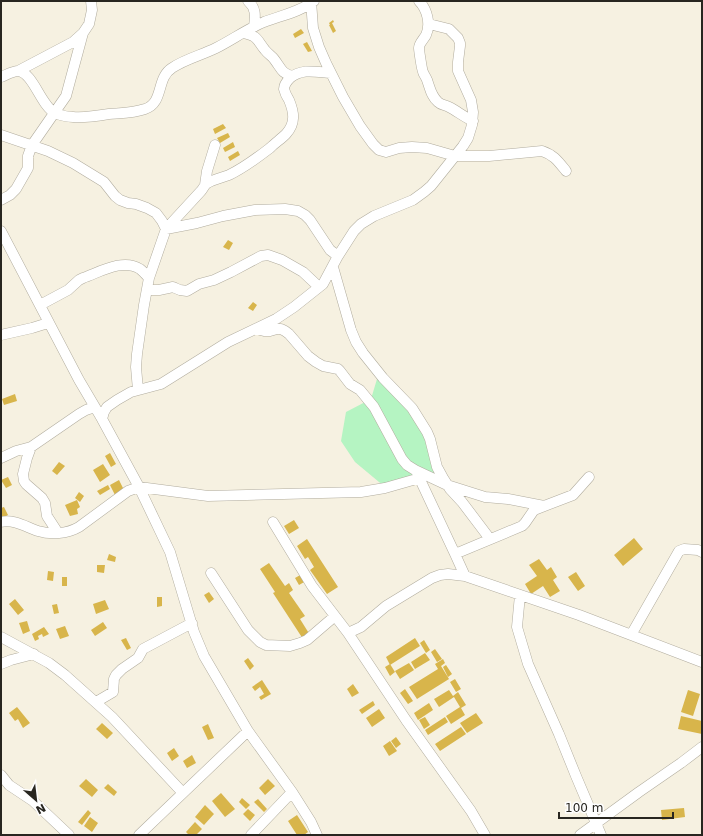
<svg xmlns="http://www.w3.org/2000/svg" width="703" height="836" font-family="'DejaVu Sans',sans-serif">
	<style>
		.green { fill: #b5f4c2 }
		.building { fill: #d8b54b }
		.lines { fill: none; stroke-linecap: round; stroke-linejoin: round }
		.minor-casing { stroke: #b1ac9e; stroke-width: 11 }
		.minor { stroke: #fff; stroke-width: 10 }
	</style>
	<rect width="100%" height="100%" fill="#f6f1e1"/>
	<path class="green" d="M 379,378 L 411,401 L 435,438 L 441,466 L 437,472 L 423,483 L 385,487 L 355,462 L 341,441 L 346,412 L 371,399 L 377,379 Z"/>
	<path class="building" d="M 333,20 L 334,22 L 332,23 L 336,31 L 333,33 L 329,25 L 330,25 L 329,23 Z
		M 301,29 L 304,33 L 295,38 L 293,34 Z
		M 307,42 L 312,51 L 308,52 L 303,44 Z
		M 223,124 L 226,128 L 215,134 L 213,129 Z
		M 228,133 L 230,137 L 220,143 L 217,138 Z
		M 233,142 L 235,147 L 225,152 L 223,148 Z
		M 238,151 L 240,155 L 230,161 L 228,157 Z
		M 228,240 L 233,243 L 229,250 L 223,247 Z
		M 253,302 L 257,305 L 253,311 L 248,308 Z
		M 15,394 L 17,401 L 4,405 L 2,399 Z
		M 110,453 L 116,464 L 111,467 L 105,456 Z
		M 59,462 L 65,466 L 57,475 L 52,471 Z
		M 103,464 L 110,475 L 100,482 L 93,470 Z
		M 8,477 L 12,485 L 6,488 L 1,480 Z
		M 119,480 L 125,492 L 116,497 L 110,485 Z
		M 108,485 L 110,489 L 100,495 L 97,491 Z
		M 79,492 L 84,496 L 80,502 L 75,498 Z
		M 77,500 L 80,507 L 77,509 L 78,514 L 70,516 L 65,505 Z
		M 4,507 L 8,515 L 1,519 L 1,508 Z
		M 294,520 L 299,528 L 289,534 L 284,526 Z
		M 634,538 L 643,549 L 623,566 L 614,555 Z
		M 307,539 L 338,587 L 327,594 L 310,570 L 314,567 L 308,557 L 305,559 L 297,546 Z
		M 109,554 L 116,557 L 115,562 L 107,560 Z
		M 539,559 L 547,570 L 551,567 L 557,577 L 553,580 L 560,591 L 550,597 L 543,586 L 531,594 L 525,584 L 537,576 L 529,565 Z
		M 269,563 L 285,586 L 289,583 L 293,590 L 289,593 L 305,616 L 300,619 L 310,635 L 303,639 L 273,593 L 275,592 L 260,569 Z
		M 97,565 L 105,565 L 104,573 L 97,572 Z
		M 48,571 L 54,572 L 53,581 L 47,580 Z
		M 576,572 L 585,586 L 578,591 L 568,577 Z
		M 302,574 L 306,581 L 299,585 L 295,578 Z
		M 62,577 L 67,577 L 67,586 L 62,586 Z
		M 209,592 L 214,599 L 209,603 L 204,595 Z
		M 157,597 L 162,597 L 162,606 L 157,607 Z
		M 15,599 L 24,610 L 18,615 L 9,604 Z
		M 105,600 L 109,609 L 96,614 L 93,604 Z
		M 57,604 L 59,613 L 54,614 L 52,605 Z
		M 27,621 L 30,631 L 23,634 L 19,623 Z
		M 103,622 L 107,628 L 95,636 L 91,630 Z
		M 65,626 L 69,636 L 60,639 L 56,629 Z
		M 44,627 L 49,634 L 43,637 L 42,634 L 38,636 L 39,639 L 35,641 L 32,634 Z
		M 126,638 L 131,648 L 127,650 L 121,640 Z
		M 415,638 L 420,646 L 390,665 L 386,657 Z
		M 424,640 L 430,650 L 426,653 L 420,643 Z
		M 435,649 L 442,659 L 437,662 L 431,652 Z
		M 425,653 L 430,660 L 415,669 L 411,662 Z
		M 248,658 L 254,666 L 250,670 L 244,661 Z
		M 443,659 L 445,663 L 441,666 L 449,679 L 417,699 L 409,687 L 438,669 L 435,664 Z
		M 409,663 L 414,670 L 400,679 L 395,671 Z
		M 390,664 L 395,672 L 390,676 L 385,667 Z
		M 446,665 L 452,674 L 448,677 L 443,667 Z
		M 455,679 L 461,689 L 456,692 L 450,682 Z
		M 262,680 L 271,694 L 261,700 L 259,697 L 264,694 L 260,687 L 255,691 L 252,687 Z
		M 353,684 L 359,693 L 352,697 L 347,689 Z
		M 405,689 L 413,701 L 408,704 L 400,693 Z
		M 449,690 L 453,696 L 458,692 L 466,705 L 461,708 L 465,715 L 451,724 L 446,716 L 460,707 L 454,697 L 439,707 L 434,699 Z
		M 688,690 L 700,694 L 693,716 L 681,712 Z
		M 373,701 L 375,705 L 362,714 L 359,710 Z
		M 429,703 L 433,710 L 418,720 L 414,713 Z
		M 17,707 L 30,723 L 23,728 L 18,719 L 15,721 L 9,713 Z
		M 379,709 L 385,718 L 372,727 L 366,718 Z
		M 476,713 L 483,723 L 467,733 L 460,723 Z
		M 681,716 L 702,721 L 702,734 L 678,729 Z
		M 425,717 L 430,725 L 424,729 L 419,720 Z
		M 445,717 L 448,722 L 428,735 L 425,730 Z
		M 102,723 L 113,733 L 107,739 L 96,729 Z
		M 208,724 L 214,738 L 208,740 L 202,727 Z
		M 461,727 L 466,734 L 440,751 L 435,744 Z
		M 396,737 L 401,744 L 396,748 L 391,741 Z
		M 390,741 L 397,751 L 389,756 L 383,746 Z
		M 174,748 L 179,756 L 172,761 L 167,753 Z
		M 192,755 L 196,763 L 187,768 L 183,761 Z
		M 86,779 L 98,790 L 92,797 L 79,786 Z
		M 268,779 L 275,786 L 265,795 L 259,788 Z
		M 108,784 L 117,792 L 114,796 L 104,788 Z
		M 221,793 L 235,809 L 225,817 L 212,801 Z
		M 242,798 L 250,805 L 246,809 L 239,802 Z
		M 258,799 L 267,809 L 264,812 L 254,802 Z
		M 205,805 L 214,814 L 204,825 L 195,817 Z
		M 684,808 L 685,817 L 662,820 L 661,810 Z
		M 248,809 L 255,815 L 250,821 L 243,814 Z
		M 88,810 L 91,813 L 82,825 L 78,822 Z
		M 297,815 L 308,832 L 304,835 L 297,835 L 288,821 Z
		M 90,817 L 98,823 L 92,832 L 84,826 Z
		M 195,822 L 202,829 L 196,835 L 189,835 L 186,832 Z"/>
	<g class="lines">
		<defs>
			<path id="minor" d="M 248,1 C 257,9 255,17 254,27
				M 311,1 L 313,28 L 319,47 L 326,63 L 343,97 L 360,126 L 373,144 L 379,150 L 386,152 L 399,148 L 412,147 L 427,148 L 455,156 L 489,156 L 542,151 C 554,155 558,161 566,171
				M 419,1 C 427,9 431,24 426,35 C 424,39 419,43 419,48 C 419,50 422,71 423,72 C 424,75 426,77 427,80 C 430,88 431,96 438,102 C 441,105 445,105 449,107 C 457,111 464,117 473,121
				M 244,33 C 258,36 257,40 265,50 C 268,54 272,56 274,59 C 281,68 281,73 292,76
				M 18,71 L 73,42 L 83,33 L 89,24 L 92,10 L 91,1
				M 1,77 C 6,75 13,71 18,71 C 33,72 41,106 55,113 C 60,115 68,117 73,117 C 85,118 97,116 109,114 C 121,113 134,113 145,109 C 164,103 156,78 172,68 C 185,59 202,55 216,48 C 232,40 247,29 264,22 C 280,16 302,11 314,1
				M 1,135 L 48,151 L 73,163 L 104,182 L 115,196 L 120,200 L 128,203 L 136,204 L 147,208 L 156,213 L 162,221 L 166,229 L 197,223 L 223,216 L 255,210 L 285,209 L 298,211 L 305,215 L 310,220 L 330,250 L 338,256
				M 205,185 L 207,171 L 215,145
				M 1,200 L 10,195 L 16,189 L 28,168 L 28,156 L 32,145 L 66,96 L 83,33
				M 1,231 L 79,380 L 102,419 L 139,487 L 170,552 L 194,632 L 204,656 L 248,731 L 292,792 L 311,822 L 317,835
				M 333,267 L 351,330 L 356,342 L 363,353 L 383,378 L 412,408 L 427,432 L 430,439 L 437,467 L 443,478 L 450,489 L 462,502 L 490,539
				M 147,290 L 159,290 L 173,287 L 175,288 L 180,290 L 187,291 L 199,284 L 214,280 L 231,272 L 261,256 L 268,255 L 282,260 L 303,272 L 319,287
				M 40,305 L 68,290 L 79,280 L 83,278 C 100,272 123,258 140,269 C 144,272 146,275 149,278
				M 256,329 L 264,331 L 270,331 L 277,329 L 281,329 L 285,331 L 289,334 L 308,356 L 316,362 L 323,366 L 338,369 L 340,371 L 350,384 L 360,390 L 374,407 L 402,459 L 407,465 L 415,470 L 447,485 L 485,497 L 508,499 L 544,506
				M 1,335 L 32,328 L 48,323
				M 138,390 L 136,367 L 137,354 L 144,305 L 149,278 L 166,229 L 201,191 C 203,189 204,186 206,184 C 213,179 222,178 229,175 C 244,168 257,158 270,148 C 275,143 281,139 286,134 C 296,123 294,112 289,100 C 287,97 285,93 284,89 C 284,85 287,81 290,78 C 302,68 316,72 331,73
				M 102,419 L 104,412 L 107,407 L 117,400 L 131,392 L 161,384 L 228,342 L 276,319 L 294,307 L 323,284 L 338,256 L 354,231 L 361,224 L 374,216 L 413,200 L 424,192 L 431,186 L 463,146 L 468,138 L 472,125 L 473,112 L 471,100 L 458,71 L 458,62 L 460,46 L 460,43 L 458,38 L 449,29 L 429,24
				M 1,458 L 16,451 L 31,447
				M 417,473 L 455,554 L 465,576
				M 1,522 C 14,519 26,527 38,531 C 51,535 67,534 79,527 L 128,491 L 139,487 L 208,496 L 361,492 L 385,488 L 420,478
				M 273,522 L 312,586 L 348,633 L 406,720 L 471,811 L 485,835
				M 58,533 L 47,516 L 45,503 L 42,498 L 26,484 L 24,481 L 23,474 L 27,458 L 31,447 L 79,414 L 86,410 L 95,407
				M 455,554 L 522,526 L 525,523 L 534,510 L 573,495 L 589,477
				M 211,573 L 248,630 L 260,642 L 266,645 L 290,646 L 300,643 L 307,640 L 335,616
				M 520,595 L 517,627 L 528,664 L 559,734 L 576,776 L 601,835
				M 348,633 L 361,627 L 386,606 L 432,578 L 440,575 L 448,574 L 465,576 L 579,615 L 702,662
				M 631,635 L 679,551 L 684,549 L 698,550 L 702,552
				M 1,637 L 49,663 L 65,675 L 112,717 L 183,793
				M 1,664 L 11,660 L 34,654
				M 96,702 L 113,692 L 114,679 L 116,675 L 122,669 L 138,658 L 143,649 L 192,623
				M 1,775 L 9,785 L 33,801 L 69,835
				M 139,835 L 248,731
				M 251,835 L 292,792
				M 580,835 L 639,792 L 681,763 L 702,747"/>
		</defs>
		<use href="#minor" class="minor-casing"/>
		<use href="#minor" class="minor"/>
	</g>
	<rect width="703" height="836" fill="none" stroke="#282620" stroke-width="4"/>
	<g transform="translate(36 800) rotate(152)" stroke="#fefefe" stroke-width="3" paint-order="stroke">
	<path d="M0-3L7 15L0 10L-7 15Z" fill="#282620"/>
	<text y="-6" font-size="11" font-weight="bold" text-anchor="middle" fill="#282620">N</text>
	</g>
	<path d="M559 812v6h114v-6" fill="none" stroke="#282620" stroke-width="2"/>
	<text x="565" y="812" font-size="12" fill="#282620" stroke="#fefefe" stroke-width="3" paint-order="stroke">100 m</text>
</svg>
